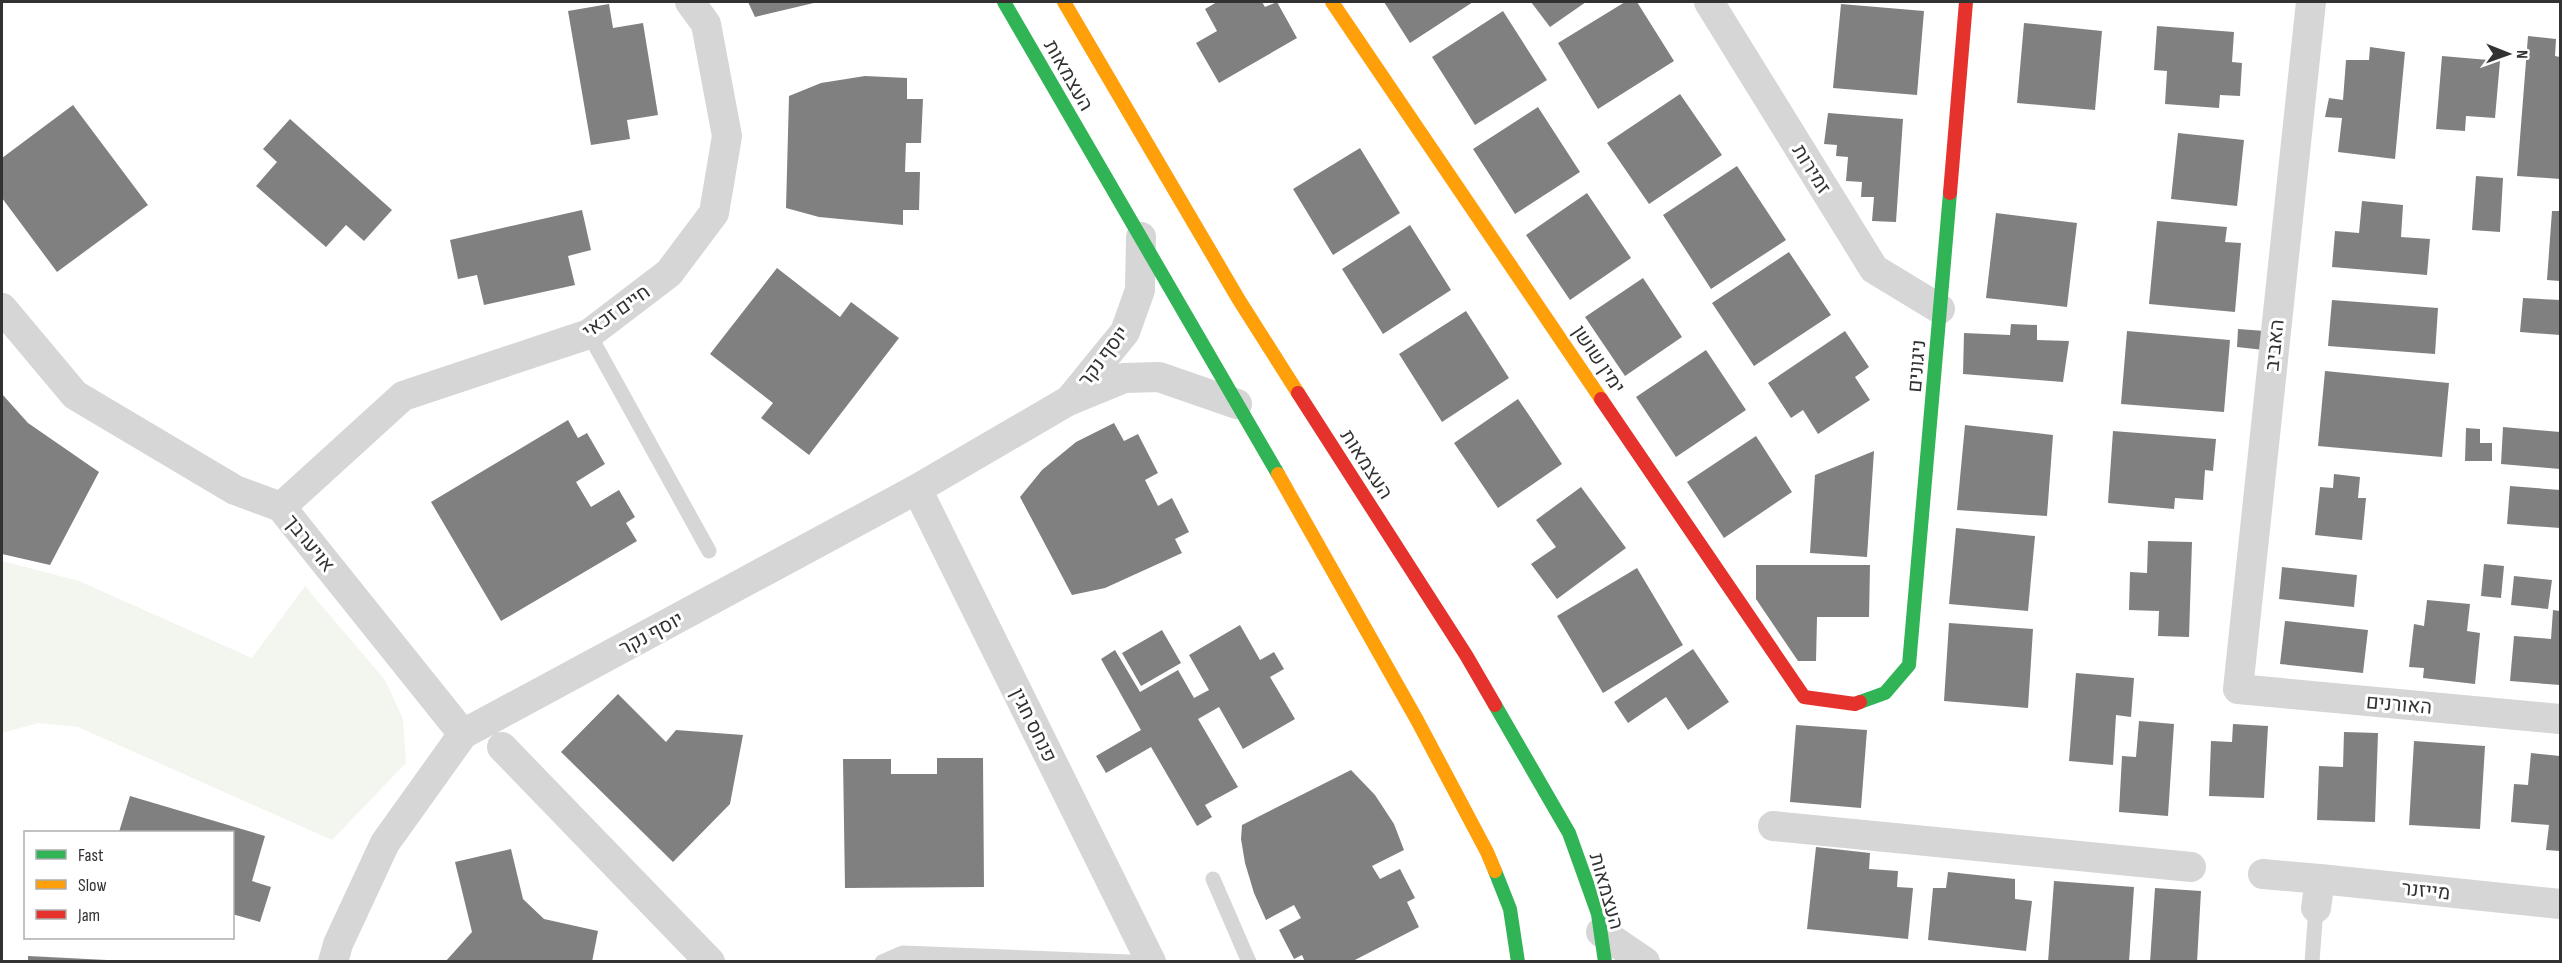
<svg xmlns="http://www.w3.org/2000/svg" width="2562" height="963" font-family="'Sofia Sans Condensed',Heebo,sans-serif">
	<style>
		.green { fill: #f3f6ee }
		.building { fill: #808080 }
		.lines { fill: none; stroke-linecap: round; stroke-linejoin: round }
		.lane { stroke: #d6d6d6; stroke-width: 15 }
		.street { stroke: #d6d6d6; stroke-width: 30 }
		.fast { stroke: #30b455; stroke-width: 14 }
		.slow { stroke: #ff9f0a; stroke-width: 14 }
		.jam { stroke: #e5322d; stroke-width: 14 }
		.labels { text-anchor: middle; stroke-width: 6; stroke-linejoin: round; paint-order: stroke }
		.street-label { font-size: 20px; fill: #323232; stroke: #fff }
	</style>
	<rect width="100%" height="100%" fill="#fff"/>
	<path class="green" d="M 2,561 L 79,581 L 252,658 L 305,586 L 385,680 L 403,719 L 406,763 L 332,840 L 78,727 L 38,723 L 2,733 Z"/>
	<path class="building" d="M 748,2 L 818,2 L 755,17 Z
		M 1217,2 L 1262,2 L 1265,7 L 1277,2 L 1297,38 L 1219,83 L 1196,43 L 1217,31 L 1205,9 Z
		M 1384,2 L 1473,2 L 1410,43 Z
		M 1531,2 L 1586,2 L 1550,27 Z
		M 1625,2 L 1637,2 L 1674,61 L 1598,109 L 1558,43 Z
		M 609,4 L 613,28 L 643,23 L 658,115 L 627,120 L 630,139 L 591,145 L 568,11 Z
		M 1841,4 L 1924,11 L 1917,95 L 1833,88 Z
		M 1503,11 L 1547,80 L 1475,125 L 1432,57 Z
		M 2024,23 L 2102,31 L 2095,110 L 2017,103 Z
		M 2157,26 L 2234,32 L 2232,62 L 2242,63 L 2240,96 L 2220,95 L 2219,108 L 2165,104 L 2167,71 L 2154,70 Z
		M 2528,36 L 2556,39 L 2555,56 L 2560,57 L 2560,179 L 2517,176 Z
		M 2370,47 L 2405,52 L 2395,159 L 2338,152 L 2342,118 L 2325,117 L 2329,98 L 2343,100 L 2346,60 L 2369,60 Z
		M 2442,56 L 2500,61 L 2495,118 L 2466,116 L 2465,131 L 2436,129 Z
		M 865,76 L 907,78 L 907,99 L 923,99 L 921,143 L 906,143 L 905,172 L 920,172 L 919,210 L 903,210 L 903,225 L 819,217 L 786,208 L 789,96 L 821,83 Z
		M 1680,94 L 1722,155 L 1649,204 L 1607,143 Z
		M 73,105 L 148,205 L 57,272 L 2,198 L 2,158 Z
		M 1538,107 L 1580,172 L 1515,214 L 1473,149 Z
		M 1828,113 L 1903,119 L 1896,222 L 1872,221 L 1874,197 L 1861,197 L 1862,182 L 1846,181 L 1848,157 L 1836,156 L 1837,145 L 1824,144 Z
		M 290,119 L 392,210 L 364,241 L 346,225 L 326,247 L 256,186 L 277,162 L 263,149 Z
		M 2178,133 L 2244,140 L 2237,206 L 2171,199 Z
		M 1360,148 L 1400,213 L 1333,255 L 1293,189 Z
		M 1737,166 L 1786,240 L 1711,289 L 1663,215 Z
		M 2476,176 L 2503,178 L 2500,232 L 2472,230 Z
		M 1587,193 L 1631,258 L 1570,300 L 1526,235 Z
		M 2362,201 L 2403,205 L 2401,237 L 2430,239 L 2427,275 L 2332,267 L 2335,231 L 2359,233 Z
		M 582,210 L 591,250 L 568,256 L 575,285 L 484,305 L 477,275 L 458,279 L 450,240 Z
		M 2552,211 L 2560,211 L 2560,281 L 2547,280 Z
		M 1996,213 L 2077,223 L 2067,307 L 1986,298 Z
		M 2157,221 L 2227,227 L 2225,242 L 2241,243 L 2235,312 L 2149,304 Z
		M 1410,225 L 1451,290 L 1383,334 L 1342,269 Z
		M 1789,252 L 1831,315 L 1754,366 L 1712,303 Z
		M 777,268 L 840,317 L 851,302 L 899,338 L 809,455 L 761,418 L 773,403 L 710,354 Z
		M 1643,278 L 1682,337 L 1625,376 L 1585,317 Z
		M 2523,298 L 2560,300 L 2560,335 L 2520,332 Z
		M 2332,300 L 2438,308 L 2435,354 L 2328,346 Z
		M 1466,311 L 1509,378 L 1442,422 L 1399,354 Z
		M 2011,324 L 2037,325 L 2037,340 L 2069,341 L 2063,382 L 1963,374 L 1964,333 L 2010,335 Z
		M 2238,329 L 2265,331 L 2264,350 L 2237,347 Z
		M 1845,331 L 1869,367 L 1855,377 L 1870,400 L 1818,434 L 1803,410 L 1791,418 L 1768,383 Z
		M 2127,331 L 2230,340 L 2224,412 L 2121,404 Z
		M 1706,350 L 1746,410 L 1676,457 L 1636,397 Z
		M 2325,371 L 2449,383 L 2442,457 L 2318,446 Z
		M 2,394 L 28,423 L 99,472 L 50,565 L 2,554 Z
		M 1518,399 L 1562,464 L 1498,508 L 1454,443 Z
		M 568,420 L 578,438 L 587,433 L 605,464 L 576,482 L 591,507 L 619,490 L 635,517 L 626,523 L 637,541 L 501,621 L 431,502 Z
		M 1114,423 L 1124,441 L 1138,434 L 1158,473 L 1145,480 L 1158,506 L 1172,498 L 1189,532 L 1175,539 L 1182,553 L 1105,588 L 1072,595 L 1020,497 L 1042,470 L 1076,442 Z
		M 1965,425 L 2053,435 L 2047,516 L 1957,510 Z
		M 2503,427 L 2560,432 L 2560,469 L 2501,464 Z
		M 2466,428 L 2480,429 L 2480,443 L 2492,443 L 2492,461 L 2465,461 Z
		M 2113,431 L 2216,439 L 2213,471 L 2205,470 L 2203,500 L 2175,498 L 2174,509 L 2108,503 Z
		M 1756,436 L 1792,492 L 1724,538 L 1687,482 Z
		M 1874,451 L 1867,557 L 1810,553 L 1815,475 Z
		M 2334,474 L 2360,477 L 2358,498 L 2366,498 L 2362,540 L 2315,535 L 2320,487 L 2333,488 Z
		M 2510,486 L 2560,490 L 2560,528 L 2507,524 Z
		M 1581,487 L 1626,548 L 1557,599 L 1531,564 L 1556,547 L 1536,520 Z
		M 1956,528 L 2035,536 L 2028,611 L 1949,604 Z
		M 2148,541 L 2192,542 L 2189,637 L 2158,636 L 2159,611 L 2129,610 L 2130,572 L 2147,573 Z
		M 2484,564 L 2504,566 L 2501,598 L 2481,596 Z
		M 1756,565 L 1870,565 L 1869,617 L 1817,617 L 1816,661 L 1798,661 L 1756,599 Z
		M 2282,567 L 2357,575 L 2354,607 L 2279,599 Z
		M 1637,568 L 1683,645 L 1603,693 L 1557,616 Z
		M 2514,576 L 2552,580 L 2548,609 L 2511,605 Z
		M 2427,600 L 2470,604 L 2467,631 L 2480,633 L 2475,684 L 2423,678 L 2424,668 L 2409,667 L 2414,624 L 2424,626 Z
		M 2553,610 L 2560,611 L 2560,685 L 2510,681 L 2514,636 L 2551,639 Z
		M 2285,621 L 2368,630 L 2363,673 L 2280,664 Z
		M 1949,623 L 2033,629 L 2028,708 L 1944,701 Z
		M 1240,625 L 1260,660 L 1274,652 L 1284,669 L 1270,677 L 1295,719 L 1243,749 L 1219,707 L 1198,719 L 1238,787 L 1205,805 L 1212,817 L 1197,826 L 1151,747 L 1106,773 L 1096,756 L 1141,730 L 1101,659 L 1115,650 L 1140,692 L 1178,670 L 1194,698 L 1209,690 L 1189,655 Z
		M 1162,630 L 1181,663 L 1141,686 L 1122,653 Z
		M 1693,649 L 1729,702 L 1688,730 L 1666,697 L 1628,723 L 1614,702 Z
		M 2076,673 L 2134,678 L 2131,717 L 2116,715 L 2113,765 L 2069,761 Z
		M 618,694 L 666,742 L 676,730 L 743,735 L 730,804 L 673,862 L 561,752 Z
		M 2139,721 L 2174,724 L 2168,816 L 2119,812 L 2122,756 L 2136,757 Z
		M 2233,724 L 2268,726 L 2264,798 L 2209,796 L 2211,741 L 2232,742 Z
		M 1796,725 L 1867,730 L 1861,808 L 1790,802 Z
		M 2344,732 L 2378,733 L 2375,822 L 2317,820 L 2319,766 L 2343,767 Z
		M 2414,741 L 2485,746 L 2480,829 L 2409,825 Z
		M 2531,753 L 2560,756 L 2560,851 L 2546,850 L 2549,825 L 2511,822 L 2514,784 L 2528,785 Z
		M 937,758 L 983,758 L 984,887 L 845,888 L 843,759 L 891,759 L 891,774 L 937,774 Z
		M 1351,770 L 1375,795 L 1394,824 L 1404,850 L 1372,866 L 1380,879 L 1400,869 L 1415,898 L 1407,902 L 1419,927 L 1351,962 L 1305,962 L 1302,955 L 1294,959 L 1279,930 L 1301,918 L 1294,905 L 1266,920 L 1254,893 L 1245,863 L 1241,839 L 1242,825 Z
		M 130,796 L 265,836 L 252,881 L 271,887 L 260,922 L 232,914 L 232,832 L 119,832 Z
		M 1816,847 L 1870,853 L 1869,869 L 1898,871 L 1897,887 L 1913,888 L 1908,939 L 1807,929 Z
		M 511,849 L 523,899 L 544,919 L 598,931 L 592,962 L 445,962 L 472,932 L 455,862 Z
		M 1948,872 L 2015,879 L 2015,899 L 2032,901 L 2026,951 L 1928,940 L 1933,888 L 1946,888 Z
		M 2054,881 L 2134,887 L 2129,962 L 2048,962 Z
		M 2155,888 L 2201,891 L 2197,962 L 2150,962 Z
		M 28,956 L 107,960 L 107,962 L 28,962 Z"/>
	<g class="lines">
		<path class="lane" d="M 589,334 L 709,551
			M 1213,879 L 1249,962
			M 882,962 L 903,953 L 1129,962
			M 2312,962 L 2316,908"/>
		<path class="street" d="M 1709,2 L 1874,269 L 1940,309
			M 2311,2 L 2238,689 L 2560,719
			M 2,308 L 75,395 L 235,490 L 281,507 L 463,734
			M 1072,397 L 1125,332 L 1140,290 L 1141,237
			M 917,489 L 1151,962
			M 281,507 L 403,396 L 589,334 L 669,273 L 714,213 L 727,136 L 706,24 L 690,2
			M 502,747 L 710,962
			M 1773,826 L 2191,867
			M 2263,874 L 2320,879
			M 2316,908 L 2320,879 L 2560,904
			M 1601,932 L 1645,962
			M 333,962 L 338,944 L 385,843 L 463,734 L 917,489 L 1068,401 L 1124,378 L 1159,377 L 1237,404"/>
		<path class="fast" d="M 1004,2 L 1278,474
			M 1860,702 L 1885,693 L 1909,665 L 1950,193
			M 1495,705 L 1569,833 L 1598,914 L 1605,962
			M 1495,871 L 1510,909 L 1518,962"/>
		<path class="slow" d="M 1064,2 L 1239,300 L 1298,393
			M 1332,2 L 1601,399
			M 1278,474 L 1417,720 L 1487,852 L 1495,871"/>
		<path class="jam" d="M 1950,193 L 1966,2
			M 1298,393 L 1466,655 L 1495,705
			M 1601,399 L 1804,697 L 1855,704 L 1860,702"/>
	</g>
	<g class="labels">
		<g class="street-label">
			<text transform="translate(1069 75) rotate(60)" y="7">העצמאות</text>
			<text transform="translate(1812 169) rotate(58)" y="7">זמירות</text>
			<text transform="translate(616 311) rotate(-35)" y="7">חיים זכאי</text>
			<text transform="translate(2274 345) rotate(-84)" y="7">האביב</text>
			<text transform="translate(1103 356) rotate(-53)" y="7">יוסף נקר</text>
			<text transform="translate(1599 359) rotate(56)" y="7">ימין שושן</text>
			<text transform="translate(1916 366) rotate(-85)" y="7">ניגונים</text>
			<text transform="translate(1367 464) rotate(57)" y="7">העצמאות</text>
			<text transform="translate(310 543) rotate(51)" y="7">אויערבך</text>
			<text transform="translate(651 633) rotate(-28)" y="7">יוסף נקר</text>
			<text transform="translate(2399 704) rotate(5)" y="7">האורנים</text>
			<text transform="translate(1034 725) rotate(64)" y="7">פנחס חגין</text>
			<text transform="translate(2426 890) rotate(6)" y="7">מייזנר</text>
			<text transform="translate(1607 891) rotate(74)" y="7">העצמאות</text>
		</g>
	</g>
	<rect width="2562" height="963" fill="none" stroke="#323232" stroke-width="6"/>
	<rect x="24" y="831" width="210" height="108" fill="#ffffff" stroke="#adadad" stroke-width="1.5"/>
	<rect x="36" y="850" width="30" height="9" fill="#30b455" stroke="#adadad" stroke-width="1.5"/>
	<text x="78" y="861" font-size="18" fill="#323232">Fast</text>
	<rect x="36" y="880" width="30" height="9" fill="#ff9f0a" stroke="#adadad" stroke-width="1.5"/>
	<text x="78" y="891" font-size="18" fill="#323232">Slow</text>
	<rect x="36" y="910" width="30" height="9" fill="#e5322d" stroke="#adadad" stroke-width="1.5"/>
	<text x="78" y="921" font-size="18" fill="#323232">Jam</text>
	<g transform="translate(2508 54) rotate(91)" stroke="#ffffff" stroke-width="4.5" paint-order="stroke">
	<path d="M0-4.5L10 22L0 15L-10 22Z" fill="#323232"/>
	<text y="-9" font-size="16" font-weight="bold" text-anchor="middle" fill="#323232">N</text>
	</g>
</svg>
